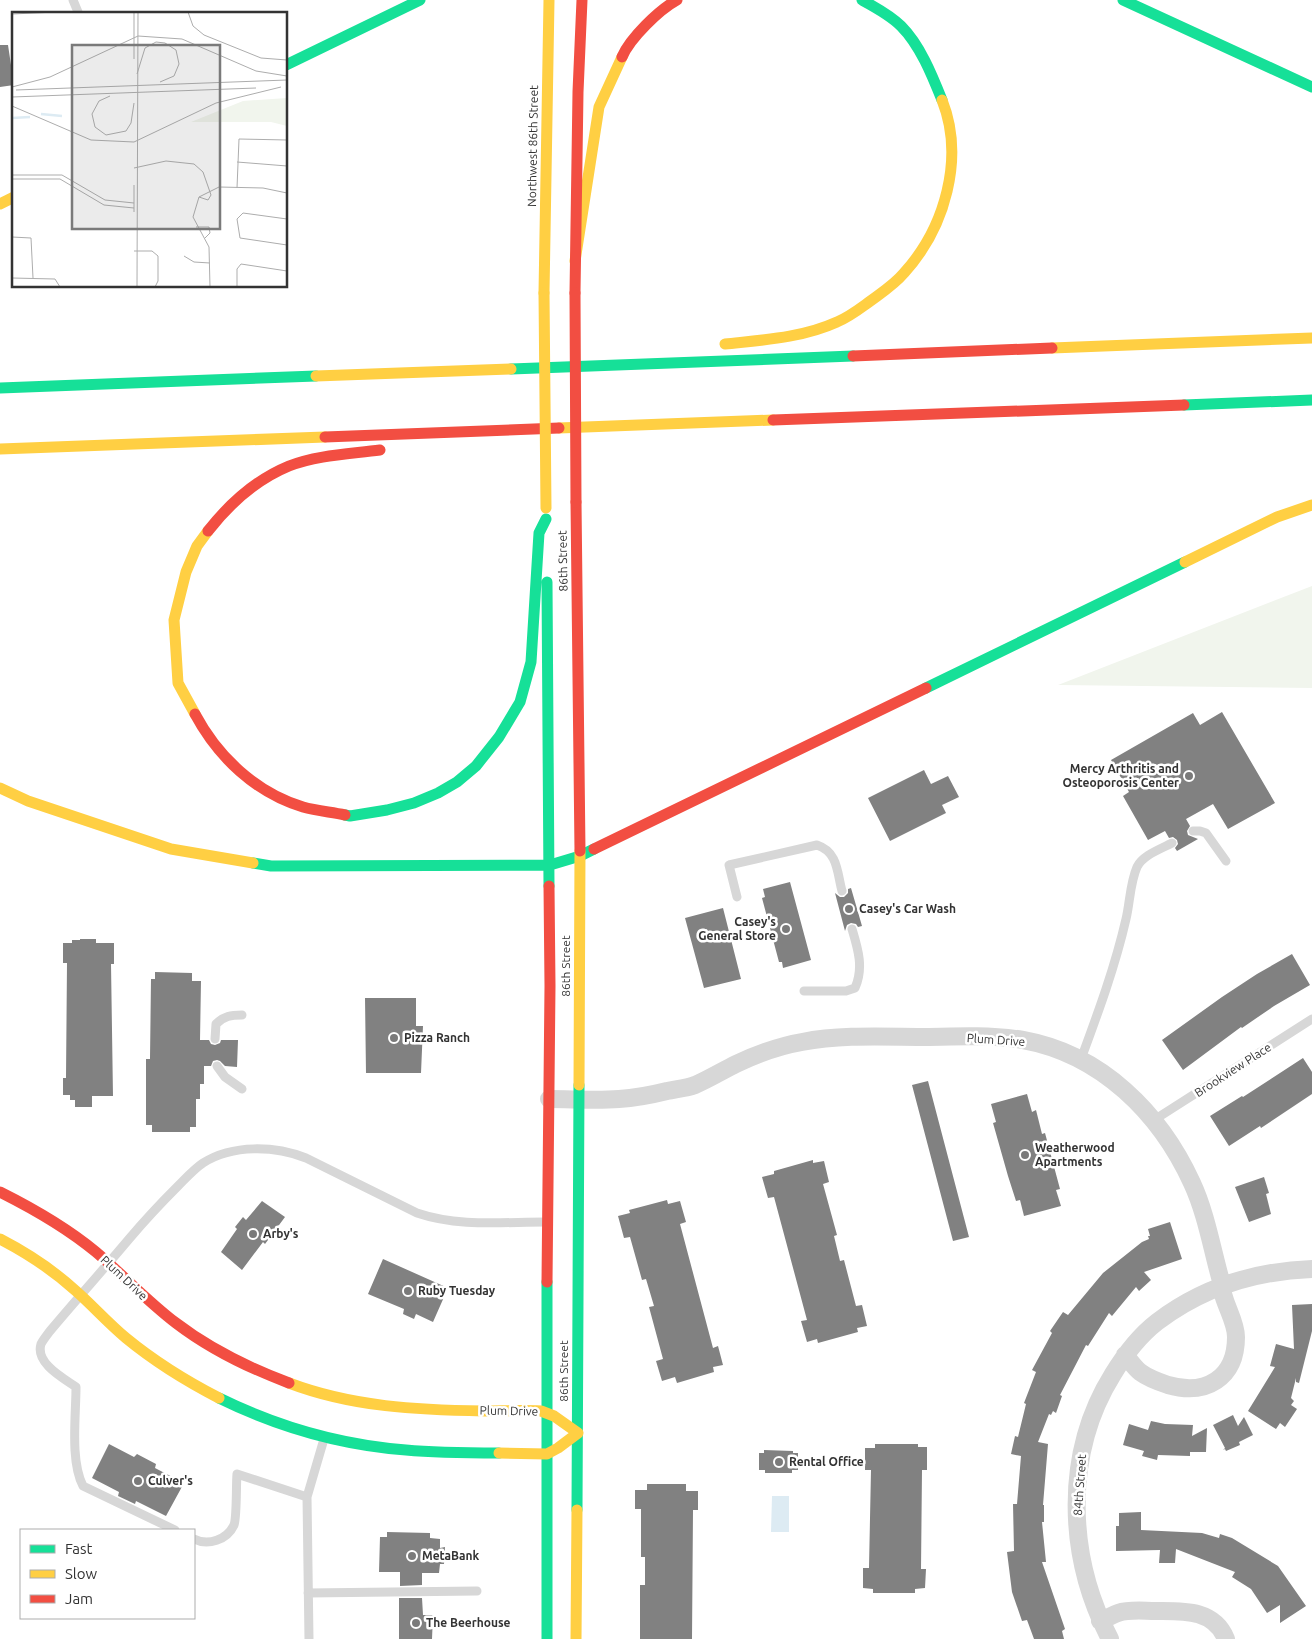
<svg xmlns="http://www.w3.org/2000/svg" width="1312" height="1639" font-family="Ubuntu,sans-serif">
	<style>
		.green { fill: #f1f5ed }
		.water { fill: #ddebf3 }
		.building { fill: #818181 }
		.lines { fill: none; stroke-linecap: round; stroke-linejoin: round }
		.lane { stroke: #d7d7d7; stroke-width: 9 }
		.street { stroke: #d7d7d7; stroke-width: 18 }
		.fast { stroke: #16e098; stroke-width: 11 }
		.slow { stroke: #ffcf43; stroke-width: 11 }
		.jam { stroke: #f24e42; stroke-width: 11 }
		.slow-bridge { stroke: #ffcf43; stroke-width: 11 }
		.jam-bridge { stroke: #f24e42; stroke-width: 11 }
		.poi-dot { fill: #7a7a7a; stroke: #fff; stroke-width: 2 }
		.labels { text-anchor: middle; stroke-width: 5; stroke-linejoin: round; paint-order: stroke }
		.street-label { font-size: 12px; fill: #333; stroke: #fff }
		.poi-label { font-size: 12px; font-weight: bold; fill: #333; stroke: #fff; text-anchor: start }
		.inset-river { fill: none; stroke: #ddebf3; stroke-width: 2.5 }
		.inset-road { fill: none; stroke: #adadad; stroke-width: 1 }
		.view { fill: #7a7a7a; fill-opacity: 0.15; stroke: #7a7a7a; stroke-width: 2.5 }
		.inset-edge { fill: none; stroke: #333; stroke-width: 2.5 }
	</style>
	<rect width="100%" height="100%" fill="#fff"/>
	<path class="green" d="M 1312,586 L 1312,688 L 1058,685 Z"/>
	<path class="water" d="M 772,1496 L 789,1496 L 789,1532 L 771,1532 Z"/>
	<path class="building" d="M 0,45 L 8,45 L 14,85 L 0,87 Z
		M 1222,712 L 1275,803 L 1228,829 L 1213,804 L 1186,819 L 1190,826 L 1187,831 L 1188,835 L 1198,839 L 1177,851 L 1175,848 L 1178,844 L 1177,840 L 1173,837 L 1169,838 L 1165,831 L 1148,840 L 1123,796 L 1129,792 L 1111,760 L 1193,713 L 1200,725 Z
		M 924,770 L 931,784 L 948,776 L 959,797 L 942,805 L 946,813 L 890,841 L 868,798 Z
		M 790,882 L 811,960 L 783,968 L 782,962 L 779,962 L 762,898 L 765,897 L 763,889 Z
		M 851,888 L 862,926 L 858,927 L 856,924 L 851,923 L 847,925 L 845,931 L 835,893 L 840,897 L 844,897 L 848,893 L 848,889 Z
		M 723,908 L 741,979 L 704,988 L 685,918 Z
		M 80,939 L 96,939 L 96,943 L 114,943 L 114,964 L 111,964 L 113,1096 L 92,1096 L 92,1107 L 75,1107 L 75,1100 L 70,1100 L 70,1095 L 63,1095 L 63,1078 L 66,1078 L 67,963 L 63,963 L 63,943 L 72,943 L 72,940 L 80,940 Z
		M 1292,954 L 1310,985 L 1274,1006 L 1242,1028 L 1241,1027 L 1183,1070 L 1162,1040 L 1222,997 L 1257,974 Z
		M 155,972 L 192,973 L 192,981 L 201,981 L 200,1040 L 209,1040 L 211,1044 L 215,1045 L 220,1043 L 221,1040 L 238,1040 L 237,1067 L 225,1066 L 220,1061 L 217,1060 L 213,1061 L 211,1066 L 204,1066 L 204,1084 L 200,1084 L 200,1099 L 196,1099 L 196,1127 L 190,1127 L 190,1132 L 152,1132 L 152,1125 L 146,1125 L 146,1059 L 150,1059 L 151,979 L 155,979 Z
		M 365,998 L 416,998 L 416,1026 L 423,1026 L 421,1073 L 366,1073 Z
		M 1303,1058 L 1312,1072 L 1312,1094 L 1261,1128 L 1260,1126 L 1229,1146 L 1210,1116 L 1242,1096 L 1243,1097 Z
		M 928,1081 L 969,1237 L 953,1241 L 912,1085 Z
		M 1027,1094 L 1032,1112 L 1036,1110 L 1042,1134 L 1045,1133 L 1060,1189 L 1056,1190 L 1061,1206 L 1024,1216 L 1020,1200 L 1016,1201 L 1008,1176 L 993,1123 L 996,1122 L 991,1104 Z
		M 813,1160 L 813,1163 L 824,1161 L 829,1182 L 823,1184 L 837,1235 L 834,1236 L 840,1261 L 844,1260 L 856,1306 L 862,1305 L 867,1326 L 857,1328 L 858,1332 L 818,1343 L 817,1339 L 807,1342 L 801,1321 L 807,1320 L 774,1197 L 768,1198 L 762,1177 L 774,1174 L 774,1171 Z
		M 1264,1177 L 1269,1193 L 1266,1194 L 1271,1214 L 1249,1222 L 1235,1187 Z
		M 667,1200 L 668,1204 L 680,1201 L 686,1222 L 680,1224 L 713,1348 L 718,1346 L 723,1365 L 713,1367 L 714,1372 L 677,1383 L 675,1377 L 662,1381 L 656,1361 L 663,1359 L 649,1307 L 654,1306 L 646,1279 L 642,1280 L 630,1237 L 624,1238 L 618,1216 L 630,1213 L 629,1210 Z
		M 262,1201 L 285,1217 L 265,1244 L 263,1242 L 242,1270 L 221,1252 L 237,1229 L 235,1227 L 243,1217 L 246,1220 Z
		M 1170,1222 L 1182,1259 L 1144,1272 L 1151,1280 L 1139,1291 L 1136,1287 L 1112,1316 L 1109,1313 L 1088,1346 L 1086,1345 L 1060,1395 L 1062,1396 L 1056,1413 L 1053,1411 L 1051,1415 L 1049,1414 L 1038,1442 L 1048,1444 L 1043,1505 L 1044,1505 L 1044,1522 L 1042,1522 L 1046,1562 L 1042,1562 L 1065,1629 L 1062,1631 L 1064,1639 L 1034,1639 L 1027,1620 L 1022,1621 L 1012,1592 L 1007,1552 L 1014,1551 L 1013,1504 L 1017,1504 L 1021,1456 L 1011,1454 L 1015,1436 L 1018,1437 L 1026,1404 L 1024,1403 L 1036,1372 L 1032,1370 L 1052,1333 L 1050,1331 L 1063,1312 L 1068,1315 L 1103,1273 L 1142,1242 L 1149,1239 L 1148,1236 L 1150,1236 L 1148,1229 Z
		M 383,1259 L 448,1288 L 433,1322 L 416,1314 L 414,1319 L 403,1314 L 404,1309 L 368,1294 Z
		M 1312,1304 L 1312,1331 L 1299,1383 L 1296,1382 L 1296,1378 L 1291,1398 L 1294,1401 L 1291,1405 L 1297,1409 L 1285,1427 L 1280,1423 L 1276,1429 L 1248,1411 L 1275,1367 L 1270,1366 L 1276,1344 L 1294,1349 L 1292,1305 Z
		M 1233,1415 L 1238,1426 L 1244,1417 L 1253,1435 L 1239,1442 L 1240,1445 L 1226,1451 L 1225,1449 L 1223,1450 L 1225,1448 L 1213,1425 Z
		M 1151,1421 L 1165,1424 L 1193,1425 L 1192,1436 L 1207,1428 L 1206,1452 L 1190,1452 L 1190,1456 L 1158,1455 L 1157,1460 L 1142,1456 L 1144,1451 L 1123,1445 L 1129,1424 L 1148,1430 Z
		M 109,1444 L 134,1457 L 137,1454 L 156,1464 L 155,1468 L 184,1483 L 166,1516 L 136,1501 L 135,1504 L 118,1496 L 119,1492 L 92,1478 Z
		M 875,1444 L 918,1444 L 918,1447 L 927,1447 L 927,1470 L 922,1470 L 921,1569 L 926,1569 L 925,1588 L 915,1589 L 915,1593 L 873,1593 L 873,1589 L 863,1588 L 863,1568 L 869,1568 L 871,1470 L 865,1470 L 865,1448 L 875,1448 Z
		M 764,1450 L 793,1451 L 793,1453 L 798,1453 L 798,1470 L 792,1470 L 792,1473 L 765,1473 L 765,1470 L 759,1470 L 759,1453 L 764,1453 Z
		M 647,1484 L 686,1484 L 686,1491 L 698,1491 L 698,1510 L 693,1510 L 692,1639 L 640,1639 L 640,1585 L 645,1585 L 645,1557 L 641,1557 L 641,1509 L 635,1509 L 635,1490 L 647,1490 Z
		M 1141,1512 L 1141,1530 L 1202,1533 L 1219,1538 L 1220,1534 L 1232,1538 L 1278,1566 L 1306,1606 L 1280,1623 L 1280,1605 L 1267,1613 L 1251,1589 L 1232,1577 L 1235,1572 L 1176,1549 L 1175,1563 L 1159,1563 L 1160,1550 L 1116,1551 L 1116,1526 L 1119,1526 L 1119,1513 Z
		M 387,1532 L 430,1533 L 430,1538 L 440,1539 L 440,1548 L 445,1547 L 444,1564 L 440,1564 L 439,1573 L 422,1573 L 422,1585 L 400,1586 L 400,1572 L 379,1572 L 380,1537 L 387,1537 Z
		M 399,1598 L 422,1598 L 423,1615 L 433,1615 L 432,1639 L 399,1639 Z"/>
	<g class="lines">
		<path class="lane" d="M 73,0 L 78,12
			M 1193,831 L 1200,831 L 1206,833 L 1226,861
			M 737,897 L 729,865 L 817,845 C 838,852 837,872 842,891
			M 804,991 L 846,991 L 855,988 C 864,968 858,949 852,929
			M 215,1039 L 216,1024 C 224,1016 231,1015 242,1015
			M 1081,1059 C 1098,1013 1115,967 1126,919 C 1130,902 1130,883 1137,867 C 1143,855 1161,849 1172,843
			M 217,1066 L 225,1077 L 242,1089
			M 1154,1120 L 1312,1019
			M 175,1530 L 83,1486 C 70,1461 76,1416 76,1387 C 63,1378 35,1363 41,1344 C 43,1340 47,1335 50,1331 C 76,1300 103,1270 129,1239 C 145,1220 161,1203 178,1186 C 186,1178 194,1169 203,1163 C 233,1144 275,1146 306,1158 L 417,1213 C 458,1227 502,1222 545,1222
			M 194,1539 C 208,1546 227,1540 234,1525 C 237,1517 236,1485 237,1474 L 307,1497
			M 308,1593 L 477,1591
			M 309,1639 L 307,1497 L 324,1439"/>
		<path class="street" d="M 549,1099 C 572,1099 596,1101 619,1099 C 635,1098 651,1095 667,1091 C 677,1089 687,1088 695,1085 C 709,1079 722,1071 736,1064 C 757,1054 779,1046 802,1042 C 843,1034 887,1037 929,1037 C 960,1036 993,1035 1023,1040 C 1101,1054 1160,1113 1192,1183 C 1206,1213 1212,1249 1221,1281 C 1221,1301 1236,1319 1236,1337 C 1236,1378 1206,1396 1168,1385 C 1159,1382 1148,1378 1140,1372 C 1135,1368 1130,1361 1125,1355
			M 1100,1621 C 1106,1619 1112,1615 1118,1613 C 1130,1609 1143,1611 1156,1611 C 1183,1611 1214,1609 1226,1639
			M 1110,1639 C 1067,1557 1063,1454 1113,1374 C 1124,1356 1139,1336 1157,1322 C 1203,1287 1254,1271 1312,1269"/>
		<path class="fast" d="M 862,0 C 875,7 890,15 901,26 C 920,45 932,75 942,100
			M 1123,0 L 1312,87
			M 286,65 L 420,0
			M 511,369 L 853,356
			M 0,388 L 316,376
			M 1184,405 L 1312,400
			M 547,582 L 549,886
			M 926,688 L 1185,562
			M 345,815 L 350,816 L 387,810 L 414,803 L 438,793 L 457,782 L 476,766 L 499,737 L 520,702 L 531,662 L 539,533 L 546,519
			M 253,863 L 271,866 L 550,865 L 580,856 L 594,849
			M 219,1398 C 278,1427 341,1445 406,1450 C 437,1453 468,1453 499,1453
			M 577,1510 L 579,1085
			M 547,1639 L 547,1282"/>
		<path class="slow" d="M 0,204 L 14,197
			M 575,261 L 599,107 L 622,57
			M 544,293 L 549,0
			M 725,344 C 762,340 802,338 837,322 C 849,317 858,310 869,302 C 881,293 894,285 904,273 C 945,228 965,158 942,100
			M 1052,348 L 1312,338
			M 316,376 L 511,369
			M 559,428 L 773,420
			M 0,449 L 325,437
			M 1185,562 L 1277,517 L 1312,505
			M 195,714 L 178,683 L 174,620 L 186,572 L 197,546 L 208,531
			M 0,788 L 28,801 L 171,849 L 253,863
			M 579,1085 L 580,851
			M 0,1239 C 27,1253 53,1270 76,1291 C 93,1306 108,1323 126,1338 C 154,1361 186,1381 219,1398
			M 289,1383 C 352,1407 418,1410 484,1411 C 503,1411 522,1410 541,1411 L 554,1416 L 578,1433 L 558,1448 L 547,1454 L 499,1453
			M 576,1639 L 577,1510"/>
		<path class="jam" d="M 622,57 C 630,38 659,10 677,0
			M 575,293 L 578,92 L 582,0
			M 853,356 L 1052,348
			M 773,420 L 1184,405
			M 325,437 L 559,428
			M 576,502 L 580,851
			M 208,531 C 230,503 255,480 289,466 C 317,455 350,454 380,450
			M 195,714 C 218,757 256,793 303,807 C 317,811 331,812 345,815
			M 594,849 L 926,688
			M 0,1192 C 34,1209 67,1228 96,1252 C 123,1275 147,1301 176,1323 C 210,1349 249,1368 289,1383
			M 547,1282 L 550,986 L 549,886"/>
		<path class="slow-bridge" d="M 544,293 L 546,508"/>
		<path class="jam-bridge" d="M 575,293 L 576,502"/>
	</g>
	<g class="poi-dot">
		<circle cx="1189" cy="776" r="5"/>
		<circle cx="849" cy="909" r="5"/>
		<circle cx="786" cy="929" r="5"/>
		<circle cx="394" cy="1038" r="5"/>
		<circle cx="1025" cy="1155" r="5"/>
		<circle cx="253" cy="1234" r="5"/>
		<circle cx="408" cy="1291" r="5"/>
		<circle cx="779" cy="1462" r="5"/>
		<circle cx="138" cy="1481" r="5"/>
		<circle cx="412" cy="1556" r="5"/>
		<circle cx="416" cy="1623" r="5"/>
	</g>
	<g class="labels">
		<g class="street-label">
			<text transform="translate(533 146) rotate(-89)" y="4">Northwest 86th Street</text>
			<text transform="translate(563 561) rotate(-91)" y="4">86th Street</text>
			<text transform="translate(566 966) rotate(-90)" y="4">86th Street</text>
			<text transform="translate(996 1040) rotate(4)" y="4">Plum Drive</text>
			<text transform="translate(1233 1070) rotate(-33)" y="4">Brookview Place</text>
			<text transform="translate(124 1278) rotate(43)" y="4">Plum Drive</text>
			<text transform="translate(564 1371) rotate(-90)" y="4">86th Street</text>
			<text transform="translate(509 1411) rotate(1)" y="4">Plum Drive</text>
			<text transform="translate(1080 1485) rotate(-86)" y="4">84th Street</text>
		</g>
		<g class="poi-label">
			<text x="1179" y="773" text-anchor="end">Mercy Arthritis and<tspan x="1179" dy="14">Osteoporosis Center</tspan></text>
			<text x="859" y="913">Casey's Car Wash</text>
			<text x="776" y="926" text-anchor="end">Casey's<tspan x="776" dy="14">General Store</tspan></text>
			<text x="404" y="1042">Pizza Ranch</text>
			<text x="1035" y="1152">Weatherwood<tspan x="1035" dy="14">Apartments</tspan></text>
			<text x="263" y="1238">Arby's</text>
			<text x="418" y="1295">Ruby Tuesday</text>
			<text x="789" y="1466">Rental Office</text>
			<text x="148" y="1485">Culver's</text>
			<text x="422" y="1560">MetaBank</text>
			<text x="426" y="1627">The Beerhouse</text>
		</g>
	</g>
	<g transform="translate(12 12)">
		<rect width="275" height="275" fill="#fff"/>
		<path d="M 275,86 L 275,114 L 259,110 L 179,110 L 231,89 Z" fill="#f1f5ed"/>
		<path class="inset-river" d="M 29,102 L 50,104M 0,106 L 18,105"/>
		<path class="inset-road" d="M 176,0 L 181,14 L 192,23 L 249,46 L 275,48M 0,2 L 44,0M 122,47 L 122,0M 125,62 L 133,36 L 144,30 L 153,31 L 164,38 L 167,52 L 162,64 L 148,70M 0,75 L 38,65 L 126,24 L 170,27 L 244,59 L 275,64M 4,78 L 275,68M 98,84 L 87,89 L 80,102 L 83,115 L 94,123 L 114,119 L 119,111 L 122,91M 0,85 L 244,76M 0,94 L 79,128 L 122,130 L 204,91 L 269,75M 225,150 L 275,154M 122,156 L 154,149 L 182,152 L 191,160 L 199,183 L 196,188 L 187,185M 0,163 L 50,163 L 93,188 L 122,191M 0,167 L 48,167 L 92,193 L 122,196M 122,173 L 122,200M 225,176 L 227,127 L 275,128M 275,207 L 231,201 L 225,207 L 228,226 L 275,233M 184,215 L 197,215 L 198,221 L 193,226M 0,225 L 19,226 L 21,266M 122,239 L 140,239 L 146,244 L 146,269 L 143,275M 172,244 L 182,250 L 198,251M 0,266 L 43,267 L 48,275M 125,275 L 126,0M 198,275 L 197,235 L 181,205 L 187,185 L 207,175 L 251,176 L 275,181M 225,275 L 225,257 L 229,252 L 275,259"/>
		<path class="view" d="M 60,33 L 208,33 L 208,217 L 60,217 Z"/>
		<rect width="275" height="275" class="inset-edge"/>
	</g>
	<rect x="20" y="1529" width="175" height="90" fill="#ffffff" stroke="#adadad"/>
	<rect x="30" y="1545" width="25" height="8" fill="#16e098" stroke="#adadad"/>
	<text x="65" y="1554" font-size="15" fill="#333333">Fast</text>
	<rect x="30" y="1570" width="25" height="8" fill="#ffcf43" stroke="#adadad"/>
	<text x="65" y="1579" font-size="15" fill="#333333">Slow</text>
	<rect x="30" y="1595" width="25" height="8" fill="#f24e42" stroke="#adadad"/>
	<text x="65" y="1604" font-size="15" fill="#333333">Jam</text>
</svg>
